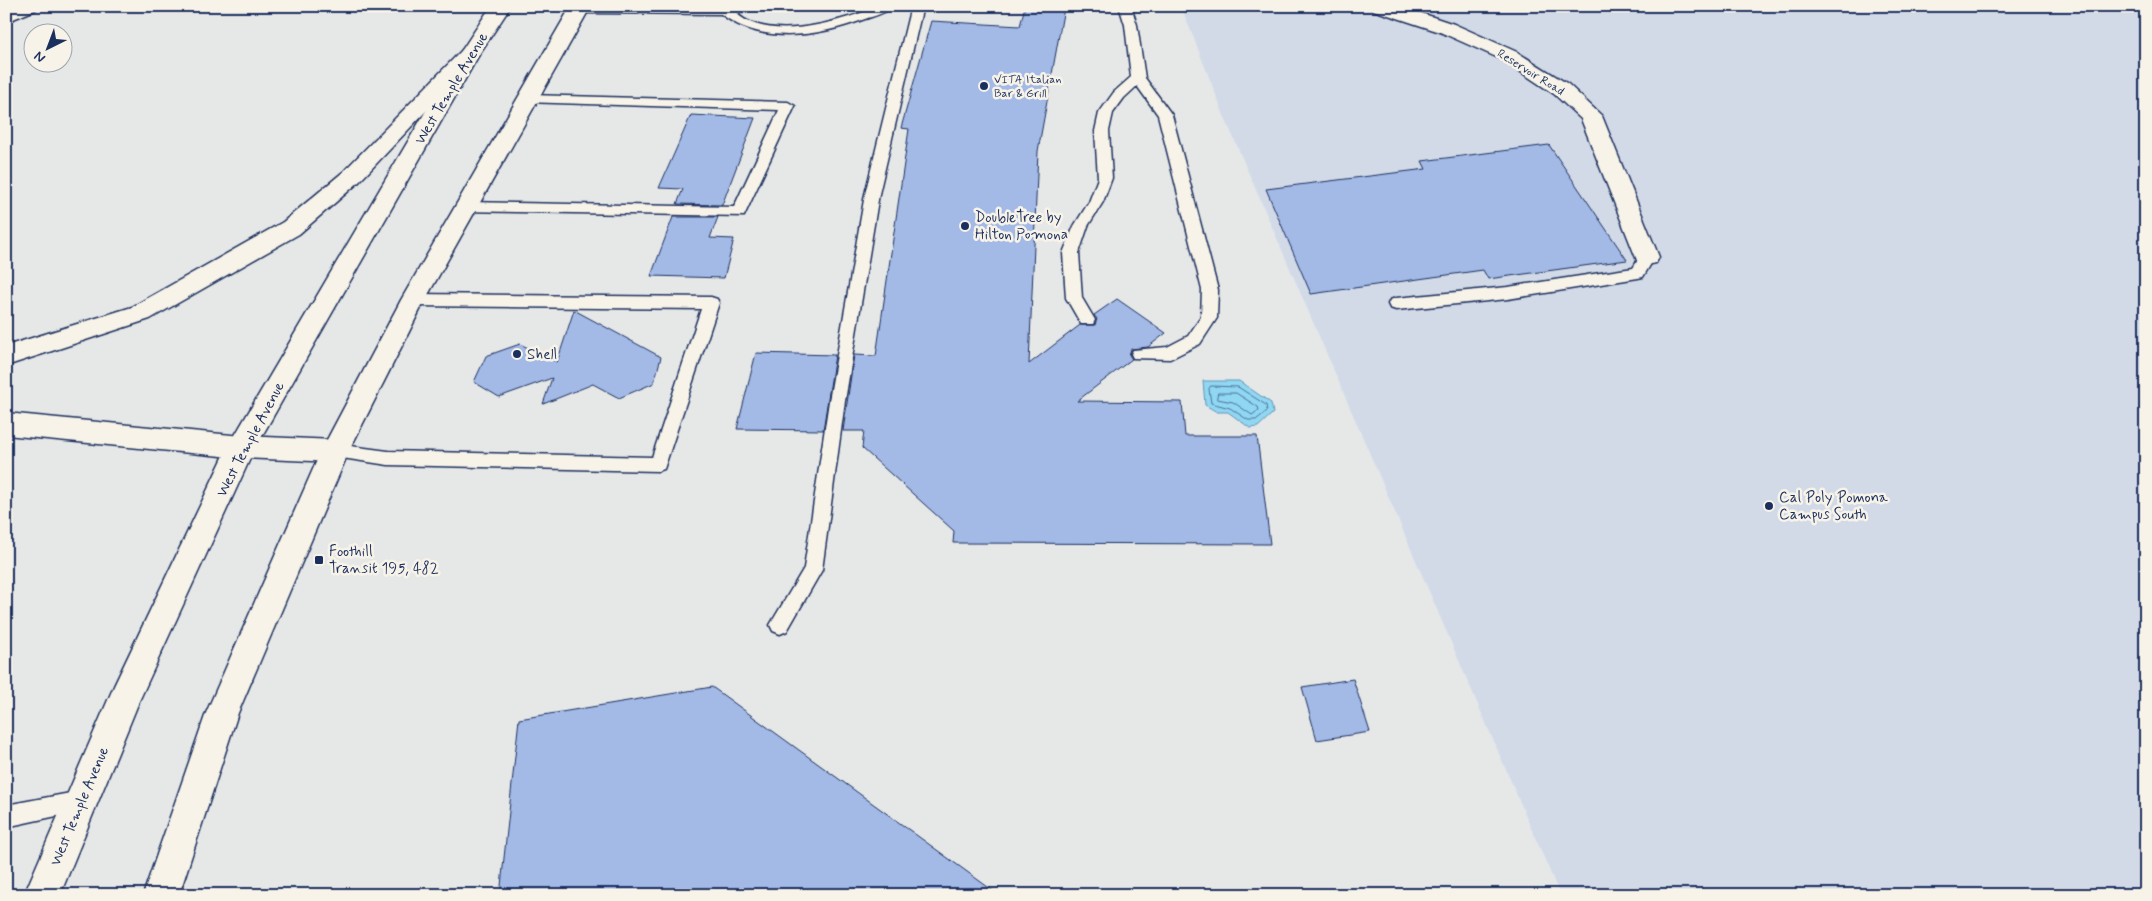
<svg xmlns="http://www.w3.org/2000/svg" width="2152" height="901" font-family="Mynerve,sans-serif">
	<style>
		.built { fill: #d2dae8 }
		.water { fill: #90d7f2; stroke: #6194b7 }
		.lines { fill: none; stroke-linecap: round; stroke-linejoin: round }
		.shore { stroke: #4a7299; stroke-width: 1 }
		.building { fill: #a3bae7; stroke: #1b2f5e }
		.service-casing { stroke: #1b2f5e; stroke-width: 3 }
		.minor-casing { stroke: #1b2f5e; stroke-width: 3 }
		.primary-casing { stroke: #1b2f5e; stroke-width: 3 }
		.motorway-casing { stroke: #1b2f5e; stroke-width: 3 }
		.service { fill: #f7f3e8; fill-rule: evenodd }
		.minor { fill: #f7f3e8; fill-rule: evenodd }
		.primary { fill: #f7f3e8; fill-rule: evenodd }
		.motorway { fill: #f7f3e8; fill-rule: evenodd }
		.poi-dot { fill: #1b2f5e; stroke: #f7f3e8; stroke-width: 2 }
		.labels { text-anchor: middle; stroke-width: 5; stroke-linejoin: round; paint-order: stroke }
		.far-street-label { font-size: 12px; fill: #1b2f5e; stroke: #f7f3e8 }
		.far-poi-label { font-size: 12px; fill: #1b2f5e; stroke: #f7f3e8; text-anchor: start }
		.street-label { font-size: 15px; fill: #1b2f5e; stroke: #f7f3e8 }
		.poi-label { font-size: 15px; fill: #1b2f5e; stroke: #f7f3e8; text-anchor: start }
	</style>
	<rect width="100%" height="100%" fill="#e6e8e8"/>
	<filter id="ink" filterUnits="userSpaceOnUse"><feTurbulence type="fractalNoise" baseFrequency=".02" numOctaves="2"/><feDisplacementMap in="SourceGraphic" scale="10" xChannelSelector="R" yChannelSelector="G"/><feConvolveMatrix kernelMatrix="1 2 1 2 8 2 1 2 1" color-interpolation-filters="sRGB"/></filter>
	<g filter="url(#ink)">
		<path class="built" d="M 1181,6 L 2146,6 L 2146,895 L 1560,895 L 1225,118 Z"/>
		<path class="water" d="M 1203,381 L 1239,381 L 1271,403 L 1273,413 L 1258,427 L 1250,428 L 1228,412 L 1217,412 L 1205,405 Z"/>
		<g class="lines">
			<path class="shore" d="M 1211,386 L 1238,387 L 1266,405 L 1267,411 L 1256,420 L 1248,420 L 1230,408 L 1211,403 L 1209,389 Z
				M 1218,393 L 1236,393 L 1258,407 L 1259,410 L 1252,415 L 1233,402 L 1217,399 Z"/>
		</g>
		<path class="building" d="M 1025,6 L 1064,8 L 1038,151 L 1029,364 L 1080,325 L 1095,325 L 1097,319 L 1094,315 L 1117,299 L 1166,333 L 1148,347 L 1131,349 L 1129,355 L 1132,359 L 1077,401 L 1182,402 L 1185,436 L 1257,436 L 1270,544 L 953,543 L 954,531 L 862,448 L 864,431 L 843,431 L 854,355 L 876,356 L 909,129 L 901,128 L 931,21 L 1020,26 Z
			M 691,115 L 755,118 L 722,205 L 677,204 L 683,189 L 659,188 Z
			M 1549,145 L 1627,260 L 1488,279 L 1483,270 L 1311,294 L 1266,189 L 1426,169 L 1422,161 Z
			M 673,217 L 718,217 L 710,238 L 734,239 L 724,278 L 651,276 Z
			M 574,310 L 661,357 L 654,383 L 619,398 L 593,384 L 543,404 L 552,378 L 499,397 L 474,382 L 486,356 L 520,344 L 557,362 Z
			M 756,353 L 835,355 L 823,430 L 737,429 Z
			M 1353,679 L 1370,732 L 1317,740 L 1302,687 Z
			M 712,687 L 999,895 L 500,895 L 519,719 Z"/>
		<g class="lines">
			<defs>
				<path id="service" d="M 576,6 L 759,6 L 737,14 C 765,38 816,27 849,17 C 865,12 876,6 893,6 C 887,13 874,16 865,19 C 820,36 762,46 721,14 L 580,13 L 574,9 Z
					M 911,6 L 923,6 L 879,194 L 845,401 L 822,570 L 787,631 L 780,634 L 773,631 L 770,625 L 804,568 L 829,401 L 865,194 Z
					M 1119,6 L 1131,6 L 1137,25 L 1145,78 L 1172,115 L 1218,290 L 1217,318 L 1200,344 L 1170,359 L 1133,358 L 1131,354 L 1133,350 L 1167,347 L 1188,336 L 1201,317 L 1202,290 L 1158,115 L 1137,86 L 1124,98 L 1113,113 L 1109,131 L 1112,178 L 1103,202 L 1088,226 L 1079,253 L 1082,298 L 1095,320 L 1093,324 L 1081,324 L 1066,298 L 1063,253 L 1074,226 L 1089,202 L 1098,178 L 1095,131 L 1099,113 L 1114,92 L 1131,77 L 1125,25 Z
					M 528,95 L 788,102 L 795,106 L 744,216 L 461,211 L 459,207 L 466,202 L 734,207 L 779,110 L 523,102 L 521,99 L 523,96 Z
					M 1647,252 L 1652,253 L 1655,257 L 1643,277 L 1638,278 L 1508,299 L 1396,310 L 1390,308 L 1388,304 L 1390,300 L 1396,298 L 1508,287 L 1633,268 L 1642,253 Z
					M 413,294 L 711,297 L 717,299 L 719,303 L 664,469 L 658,471 L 388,465 L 329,456 L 326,451 L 329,446 L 335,444 L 388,451 L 652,457 L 701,309 L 413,306 L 407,304 L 405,300 L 407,296 Z
					M 81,791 L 89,795 L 92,802 L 89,809 L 6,827 L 6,805 Z"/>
				<path id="minor" d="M 1370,6 L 1400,6 L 1454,24 L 1517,52 L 1568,84 L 1602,116 L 1659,257 L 1656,263 L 1647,265 L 1638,263 L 1581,119 L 1554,94 L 1503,60 L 1440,32 L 1373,10 Z"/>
				<path id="primary" d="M 491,6 L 511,6 L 480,53 L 254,450 L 140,699 L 60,895 L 24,895 L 114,686 L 228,447 L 460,53 Z
					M 571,6 L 591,6 L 425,300 L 349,451 L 238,713 L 179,895 L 143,895 L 206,713 L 321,451 L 401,300 Z"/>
				<path id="motorway" d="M 11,6 L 38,6 L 35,10 L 6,22 L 6,9 Z
					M 470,47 L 477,49 L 480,53 L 477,57 L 359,182 L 299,234 L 150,319 L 6,366 L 6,346 L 132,307 L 283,222 L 343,172 L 463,49 Z
					M 6,413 L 242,436 L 335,440 L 345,443 L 349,451 L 345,459 L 335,462 L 242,458 L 6,435 Z"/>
			</defs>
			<use href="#service" class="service-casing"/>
			<use href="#minor" class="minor-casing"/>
			<use href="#primary" class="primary-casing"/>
			<use href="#motorway" class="motorway-casing"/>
			<use href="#service" class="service"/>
			<use href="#minor" class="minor"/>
			<use href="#primary" class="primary"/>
			<use href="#motorway" class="motorway"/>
		</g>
	</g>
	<g class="poi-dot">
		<circle cx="984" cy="86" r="5"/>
		<circle cx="965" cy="226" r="5"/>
		<circle cx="517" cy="354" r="5"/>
		<circle cx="1769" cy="506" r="5"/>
		<rect x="314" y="555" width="10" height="10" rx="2.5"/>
	</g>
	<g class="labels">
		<g class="far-street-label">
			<text transform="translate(1531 72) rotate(32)" y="4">Reservoir Road</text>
		</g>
		<g class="far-poi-label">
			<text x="994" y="83">VITA Italian<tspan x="994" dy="14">Bar &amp; Grill</tspan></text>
		</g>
		<g class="street-label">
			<text transform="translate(451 88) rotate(-59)" y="5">West Temple Avenue</text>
			<text transform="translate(250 439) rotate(-62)" y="5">West Temple Avenue</text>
			<text transform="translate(79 806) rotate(-67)" y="5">West Temple Avenue</text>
		</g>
		<g class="poi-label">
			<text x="975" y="222">DoubleTree by<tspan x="975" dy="17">Hilton Pomona</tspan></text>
			<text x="527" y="359">Shell</text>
			<text x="1779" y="502">Cal Poly Pomona<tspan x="1779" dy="17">Campus South</tspan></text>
			<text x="329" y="556">Foothill<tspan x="329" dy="17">Transit 195, 482</tspan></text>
		</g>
	</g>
	<rect width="2152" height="901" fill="none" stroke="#f7f3e8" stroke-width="25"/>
	<rect x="12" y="12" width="2127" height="876" fill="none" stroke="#1b2f5e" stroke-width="2" filter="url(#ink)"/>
	<g transform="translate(48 48) rotate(222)"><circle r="24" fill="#f7f3e8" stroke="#9fa5b1"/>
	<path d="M0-4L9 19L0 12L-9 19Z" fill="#1b2f5e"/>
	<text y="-8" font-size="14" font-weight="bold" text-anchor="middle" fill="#1b2f5e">N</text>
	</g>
</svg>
